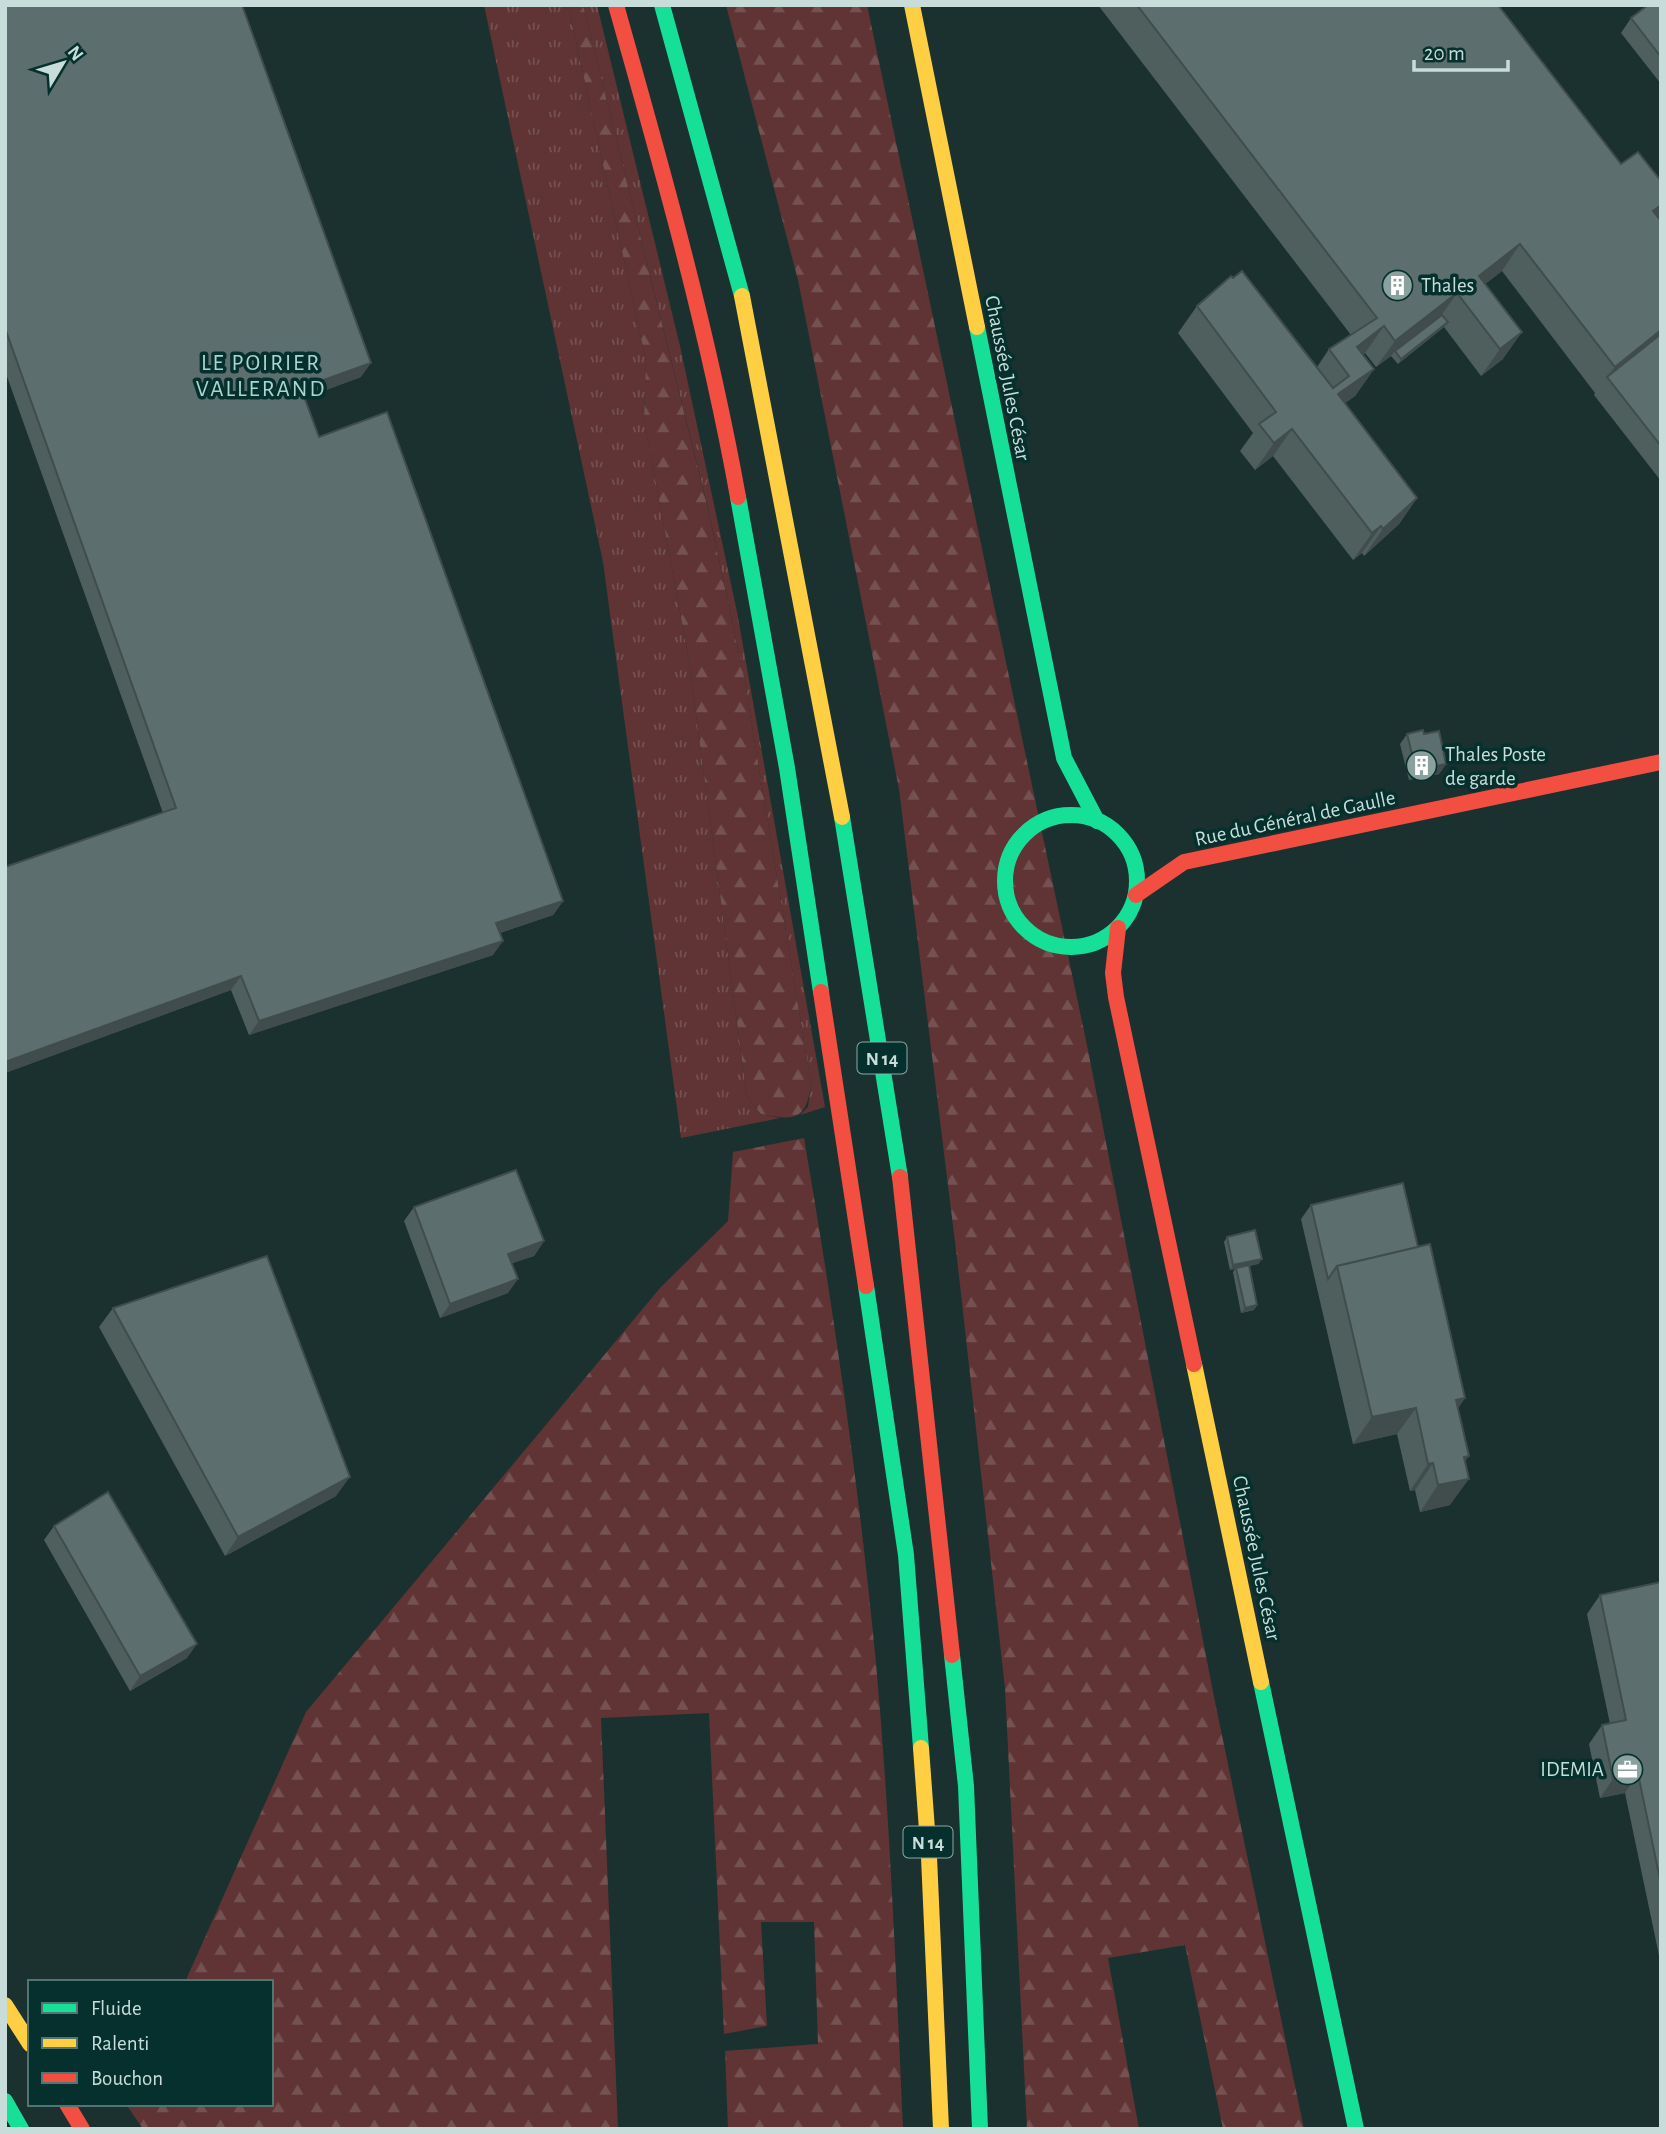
<svg xmlns="http://www.w3.org/2000/svg" width="1666" height="2134" font-family="'Alegreya Sans',sans-serif">
	<style>
		.grass { fill: url(#grass-tufts) }
		.forest { fill: url(#forest-firs) }
		.lines { fill: none; stroke-linecap: round; stroke-linejoin: round }
		.fast { stroke: #16e098; stroke-width: 16 }
		.slow { stroke: #ffcf43; stroke-width: 16 }
		.jam { stroke: #f24e42; stroke-width: 16 }
		.wall { fill: #4f5f5e }
		.shaded-wall { fill: #404d4c }
		.building { fill: #5c6e6d; stroke: #404d4c; stroke-width: 2 }
		.labels { text-anchor: middle; stroke-width: 7; stroke-linejoin: round; paint-order: stroke }
		.shield { fill: #05302d; stroke: #8ea9a6; stroke-width: 2 }
		.shield-label { font-size: 19px; font-weight: bold; fill: #c8ddda }
		.poi-label { font-size: 21px; fill: #c8ddda; stroke: #05302d; text-anchor: start }
		.street-label { font-size: 21px; fill: #c8ddda; stroke: #05302d }
		.neighbourhood-label { font-size: 23px; letter-spacing: 2px; fill: #abd5d1; stroke: #05302d }
	</style>
	<defs>
		<pattern id="grass-tufts" width="24" height="20" patternUnits="userSpaceOnUse" patternTransform="scale(1.75)"><rect width="24" height="20" fill="#603435"/><path d="M3 7l-1-3M5 7V3M7 7l1-3M15 17l-1-3M17 17v-4M19 17l1-3" fill="none" stroke="#755152"/></pattern>
		<pattern id="forest-firs" width="22" height="20" patternUnits="userSpaceOnUse" patternTransform="scale(1.75)"><rect width="22" height="20" fill="#603435"/><path d="M5 1l3.5 6h-7zM16 11l3.5 6h-7z" fill="#755152"/></pattern>
	</defs>
	<rect width="100%" height="100%" fill="#1b312f"/>
	<path class="grass" d="M 484,5 L 568,5 L 646,361 L 644,419 L 688,655 L 747,1097 L 761,1114 L 780,1118 L 681,1138 L 603,562 Z
		M 583,5 L 597,5 L 680,346 L 737,612 L 825,1107 L 800,1115 L 808,1107 L 811,1084 L 744,677 L 708,508 Z"/>
	<path class="forest" d="M 568,5 L 583,5 L 708,509 L 744,677 L 811,1084 C 806,1120 796,1121 761,1114 L 747,1097 L 688,655 L 644,419 L 646,361 Z
		M 726,5 L 867,5 L 1088,1050 L 1214,1697 L 1304,2129 L 1223,2129 L 1185,1945 L 1108,1958 L 1139,2129 L 1027,2129 L 1005,1688 L 957,1258 L 899,789 L 798,280 Z
		M 804,1138 C 834,1312 859,1487 876,1663 C 890,1818 896,1973 903,2129 L 728,2129 L 725,2051 L 818,2044 L 814,1922 L 761,1922 L 767,2026 L 724,2034 L 709,1713 L 601,1718 L 618,2129 L 143,2129 L 126,2104 L 271,2104 L 271,1982 L 185,1982 L 306,1712 L 661,1287 L 728,1221 L 733,1152 Z"/>
	<g class="lines">
		<path class="fast" d="M 662,5 L 742,296
			M 977,327 L 1064,758 L 1097,821
			M 738,497 L 787,768 L 821,992
			M1005 881a66 66 0 1 1 132 0a66 66 0 1 1-132 0Z
			M 842,817 L 900,1177
			M 866,1286 L 906,1555 L 921,1748
			M 952,1655 L 966,1786 L 980,2129
			M 1261,1682 L 1356,2129
			M 5,2101 L 21,2129"/>
		<path class="slow" d="M 912,5 L 977,327
			M 742,296 L 842,817
			M 1194,1364 L 1261,1682
			M 921,1748 L 929,1857 L 941,2129
			M 5,2005 L 30,2044"/>
		<path class="jam" d="M 616,5 C 662,168 708,330 738,497
			M 1136,895 L 1184,862 L 1661,762
			M 1118,928 L 1113,973 L 1116,997 L 1194,1364
			M 821,992 L 866,1286
			M 900,1177 L 952,1655
			M 67,2104 L 82,2129"/>
	</g>
	<path class="wall" d="M 5,5 L 361,377 L 304,398 L 319,437 L 563,901 L 553,915 L 500,933 L 493,955 L 249,1035 L 231,990 L 5,1073 L 5,867 L 163,813 L 5,371 Z
		M 1098,5 L 1498,5 L 1661,221 L 1661,481 L 1594,395 L 1595,393 L 1502,271 L 1485,284 L 1503,359 L 1481,376 L 1444,327 L 1398,364 L 1391,356 L 1376,367 L 1365,353 L 1363,355 L 1374,369 L 1355,396 L 1345,403 L 1417,498 L 1399,524 L 1364,556 L 1362,553 L 1353,560 L 1273,456 L 1255,470 L 1240,451 L 1253,433 L 1178,333 L 1197,306 L 1317,367 L 1329,349 L 1351,335 Z
		M 1661,5 L 1661,84 L 1621,33 L 1631,18 Z
		M 1407,734 L 1424,734 L 1446,764 L 1439,774 L 1409,780 L 1400,744 Z
		M 1311,1205 L 1418,1247 L 1465,1398 L 1458,1408 L 1465,1461 L 1450,1505 L 1420,1512 L 1415,1490 L 1410,1491 L 1397,1434 L 1353,1444 L 1301,1219 Z
		M 414,1207 L 544,1241 L 534,1256 L 512,1263 L 508,1293 L 440,1318 L 404,1221 Z
		M 1227,1237 L 1262,1259 L 1258,1264 L 1249,1266 L 1257,1305 L 1254,1310 L 1241,1313 L 1233,1272 L 1235,1269 L 1230,1270 L 1224,1242 Z
		M 113,1308 L 336,1496 L 225,1556 L 99,1327 Z
		M 54,1526 L 187,1658 L 130,1691 L 44,1540 Z
		M 1661,1582 L 1661,1965 L 1625,1793 L 1600,1798 L 1589,1744 L 1602,1725 L 1610,1724 L 1587,1614 L 1600,1595 Z"/>
	<path class="shaded-wall" d="M 1661,205 L 1661,213 L 1654,223 L 1653,211 Z
		M 1520,244 L 1502,271 L 1463,301 L 1479,276 Z
		M 1457,293 L 1438,320 L 1395,351 L 1391,356 L 1376,367 L 1395,341 Z
		M 1448,322 L 1444,327 L 1398,364 L 1401,359 Z
		M 1384,326 L 1365,353 L 1344,369 L 1357,347 Z
		M 1661,330 L 1661,342 L 1607,377 L 1615,367 Z
		M 1522,332 L 1503,359 L 1481,376 L 1500,349 Z
		M 371,363 L 361,377 L 291,403 L 301,388 Z
		M 1374,369 L 1355,396 L 1319,421 L 1338,394 Z
		M 1292,429 L 1273,456 L 1255,470 L 1274,443 Z
		M 1417,498 L 1399,524 L 1364,556 L 1383,529 Z
		M 1381,526 L 1362,553 L 1353,560 L 1372,533 Z
		M 1446,764 L 1439,774 L 1409,780 L 1416,770 Z
		M 563,901 L 553,915 L 486,937 L 496,923 Z
		M 503,941 L 493,955 L 249,1035 L 259,1021 Z
		M 241,976 L 231,990 L 5,1073 L 5,1062 Z
		M 544,1241 L 534,1256 L 498,1268 L 508,1254 Z
		M 1262,1259 L 1258,1264 L 1230,1270 L 1233,1265 Z
		M 518,1279 L 508,1293 L 440,1318 L 450,1304 Z
		M 1257,1305 L 1254,1310 L 1241,1313 L 1245,1308 Z
		M 1465,1398 L 1446,1424 L 1456,1400 Z
		M 1416,1408 L 1397,1434 L 1353,1444 L 1372,1417 Z
		M 1469,1456 L 1450,1482 L 1469,1479 L 1450,1505 L 1420,1512 L 1438,1485 L 1464,1457 Z
		M 1433,1463 L 1415,1490 L 1410,1491 L 1428,1464 Z
		M 350,1477 L 336,1496 L 225,1556 L 238,1537 Z
		M 197,1644 L 187,1658 L 130,1691 L 140,1676 Z
		M 1638,1774 L 1625,1793 L 1600,1798 L 1613,1779 Z"/>
	<path class="building" d="M 5,5 L 242,5 L 371,363 L 301,388 L 319,437 L 387,412 L 563,901 L 496,923 L 503,941 L 259,1021 L 241,976 L 5,1062 L 5,867 L 176,808 L 5,328 Z
		M 1137,5 L 1498,5 L 1621,164 L 1638,152 L 1661,181 L 1661,205 L 1653,211 L 1661,221 L 1661,330 L 1615,367 L 1520,244 L 1479,276 L 1522,332 L 1500,349 L 1457,293 L 1395,341 L 1384,326 L 1357,347 L 1374,369 L 1338,394 L 1417,498 L 1383,529 L 1381,526 L 1372,533 L 1292,429 L 1274,443 L 1259,424 L 1276,412 L 1197,306 L 1231,276 L 1233,278 L 1242,271 L 1333,388 L 1349,376 L 1329,349 L 1377,318 Z
		M 1648,5 L 1661,5 L 1661,57 L 1631,18 Z
		M 1442,315 L 1448,322 L 1401,359 L 1395,351 Z
		M 1661,334 L 1661,446 L 1607,377 Z
		M 1423,730 L 1424,734 L 1439,731 L 1446,764 L 1416,770 L 1407,734 Z
		M 516,1170 L 544,1241 L 508,1254 L 518,1279 L 450,1304 L 414,1207 Z
		M 1403,1183 L 1418,1247 L 1337,1266 L 1328,1279 L 1311,1205 Z
		M 1255,1230 L 1262,1259 L 1233,1265 L 1227,1237 Z
		M 1430,1244 L 1465,1398 L 1456,1400 L 1469,1456 L 1464,1457 L 1469,1479 L 1438,1485 L 1433,1463 L 1428,1464 L 1416,1408 L 1372,1417 L 1337,1266 Z
		M 267,1256 L 350,1477 L 238,1537 L 113,1308 Z
		M 1249,1265 L 1257,1305 L 1245,1308 L 1236,1268 Z
		M 108,1492 L 197,1644 L 140,1676 L 54,1526 Z
		M 1661,1582 L 1661,1884 L 1638,1774 L 1613,1779 L 1602,1725 L 1626,1720 L 1600,1595 Z"/>
	<defs>
		<symbol id="building-disc" viewBox="-11 -11 22 22"><circle r="9.5" fill="#8ba19e" stroke="#05302d"/><path d="M-4-6H4V6H1V3H-1V6H-4ZM-2.5-4.3h1.7v1.8h-1.7ZM.8-4.3h1.7v1.8H.8ZM-2.5-1h1.7V.8h-1.7ZM.8-1h1.7V.8H.8Z" fill="#fff"/></symbol>
		<symbol id="office-disc" viewBox="-11 -11 22 22"><circle r="9.5" fill="#8ba19e" stroke="#05302d"/><path d="M-6-3h4V-5.5h4V-3h4V5H-6ZM-1-4.5V-3h2v-1.5ZM-6 0V1H6V0Z" fill="#fff"/></symbol>
	</defs>
	<g fill-rule="evenodd">
		<use href="#building-disc" x="1380" y="268" width="35" height="35"/>
		<use href="#building-disc" x="1404" y="748" width="35" height="35"/>
		<use href="#office-disc" x="1610" y="1752" width="35" height="35"/>
	</g>
	<g class="labels">
		<g class="shield">
			<rect x="857.5" y="1042.5" width="49" height="31" rx="5"/>
			<rect x="903.5" y="1826.5" width="49" height="31" rx="5"/>
		</g>
		<g class="shield-label">
			<text x="882" y="1065">N 14</text>
			<text x="928" y="1849">N 14</text>
		</g>
		<g class="poi-label">
			<text x="1421" y="292">Thales</text>
			<text x="1445" y="761">Thales Poste<tspan x="1445" dy="24">de garde</tspan></text>
			<text x="1604" y="1776" text-anchor="end">IDEMIA</text>
		</g>
		<g class="street-label">
			<text transform="translate(1008 378) rotate(79)" y="7">Chaussée Jules César</text>
			<text transform="translate(1295 818) rotate(-12)" y="7">Rue du Général de Gaulle</text>
			<text transform="translate(1257 1558) rotate(78)" y="7">Chaussée Jules César</text>
		</g>
		<g class="neighbourhood-label">
			<text x="261" y="370">LE POIRIER<tspan x="261" dy="26">VALLERAND</tspan></text>
		</g>
	</g>
	<rect width="1666" height="2134" fill="none" stroke="#c8ddda" stroke-width="14"/>
	<rect x="28" y="1980" width="245" height="126" fill="#05302d" stroke="#537572" stroke-width="2"/>
	<rect x="42" y="2003" width="35" height="10" fill="#16e098" stroke="#537572" stroke-width="2"/>
	<text x="91" y="2015" font-size="21" fill="#c8ddda">Fluide</text>
	<rect x="42" y="2038" width="35" height="10" fill="#ffcf43" stroke="#537572" stroke-width="2"/>
	<text x="91" y="2050" font-size="21" fill="#c8ddda">Ralenti</text>
	<rect x="42" y="2073" width="35" height="10" fill="#f24e42" stroke="#537572" stroke-width="2"/>
	<text x="91" y="2085" font-size="21" fill="#c8ddda">Bouchon</text>
	<g transform="translate(63 63) rotate(52)" stroke="#05302d" stroke-width="5" paint-order="stroke">
	<path d="M0-5L12 26L0 18L-12 26Z" fill="#c8ddda"/>
	<text y="-10" font-size="19" font-weight="bold" text-anchor="middle" fill="#c8ddda">N</text>
	</g>
	<path d="M1414 60v10h94v-10" fill="none" stroke="#c8ddda" stroke-width="3.5"/>
	<text x="1424" y="60" font-size="21" fill="#c8ddda" stroke="#05302d" stroke-width="5" paint-order="stroke">20 m</text>
</svg>
